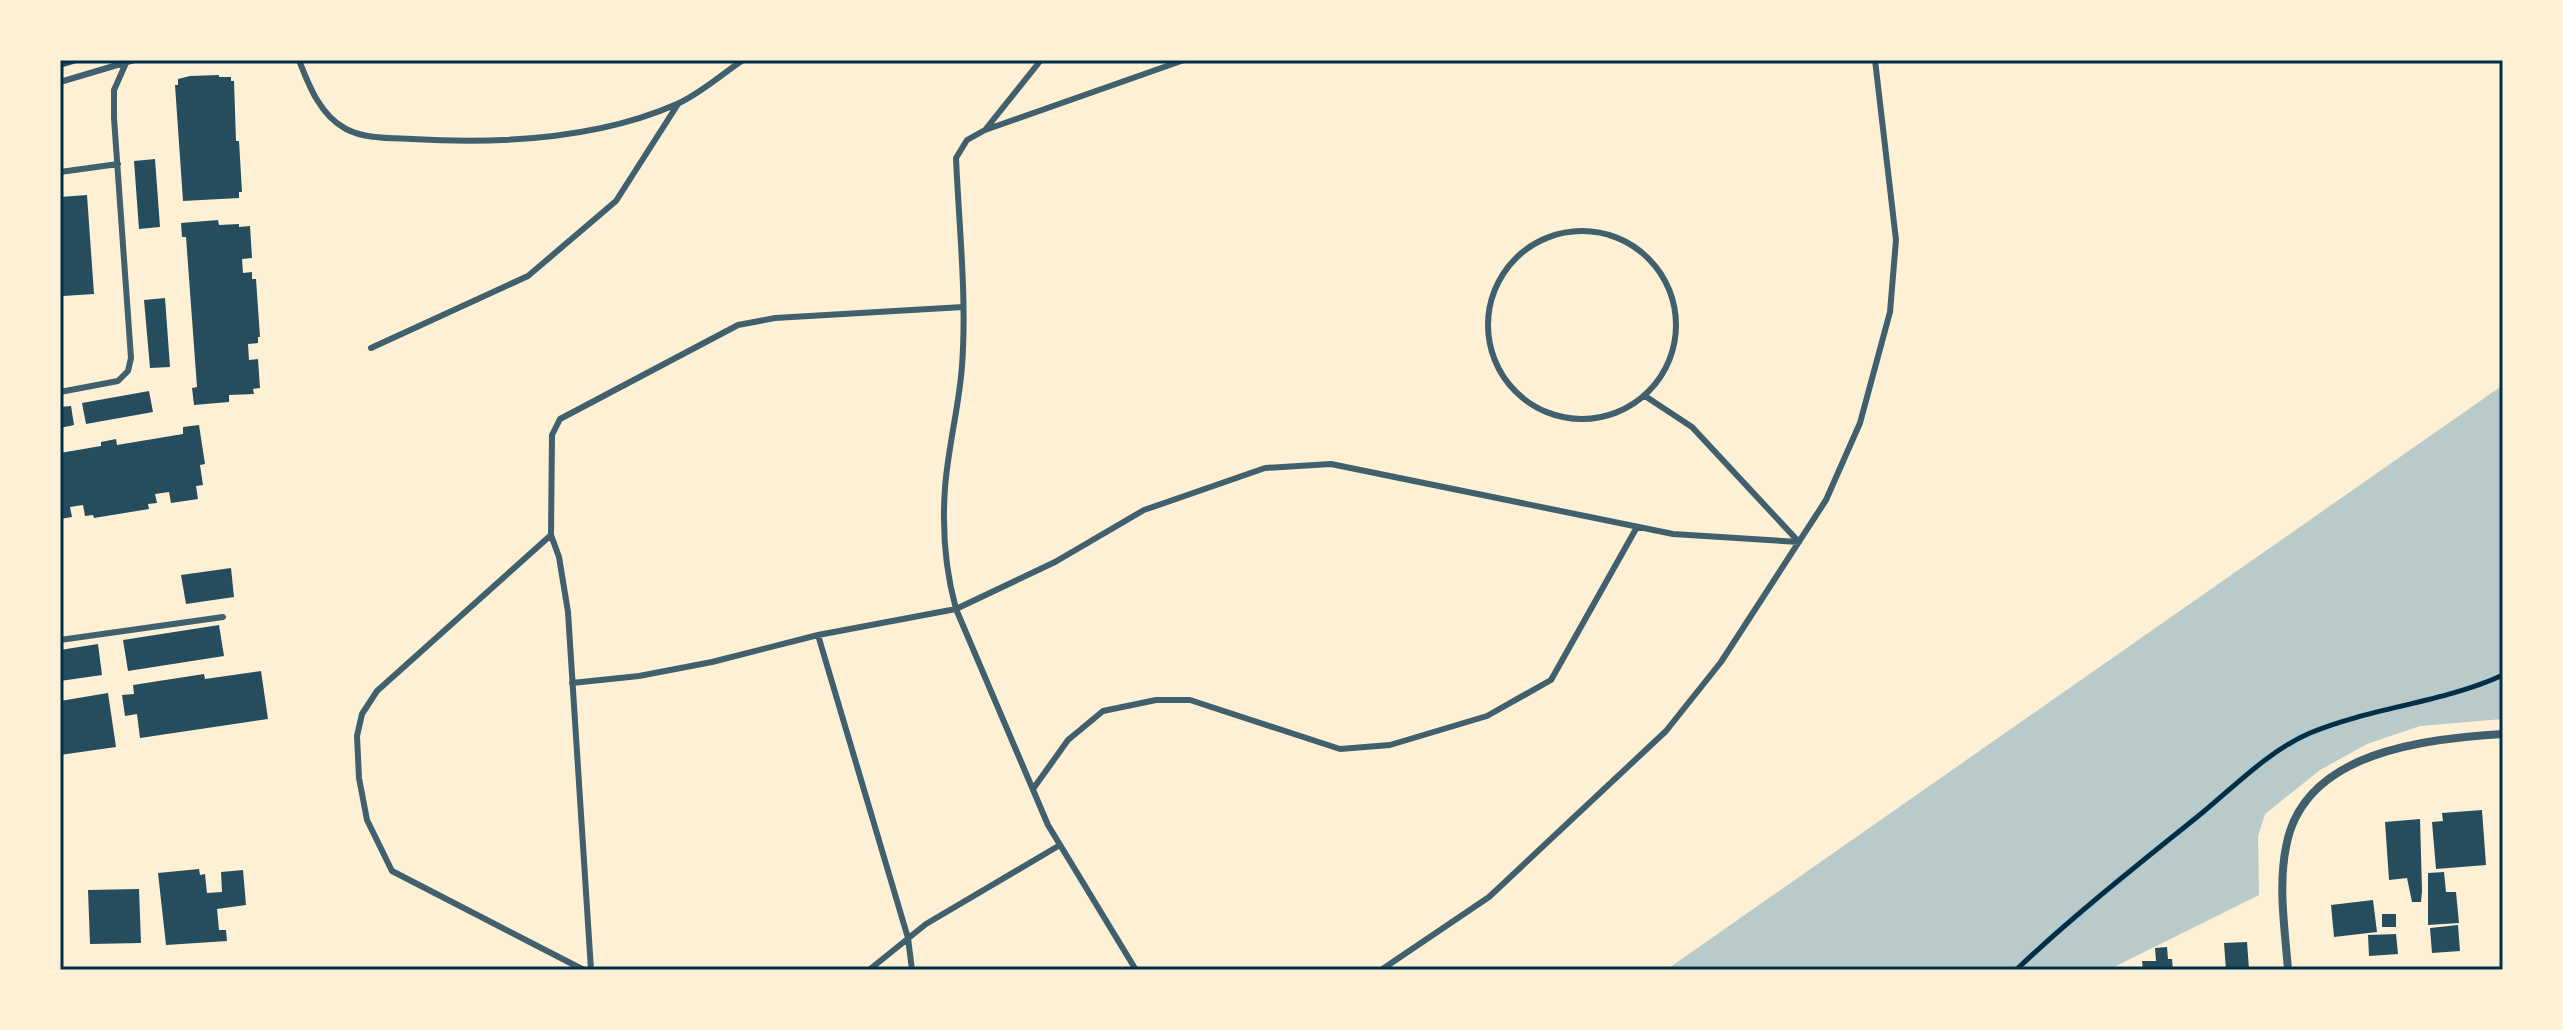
<svg xmlns="http://www.w3.org/2000/svg" width="2563" height="1030" font-family="Mulish,sans-serif">
	<style>
		.green { fill: #b9caca }
		.building { fill: #264d5e }
		.lines { fill: none; stroke-linecap: round; stroke-linejoin: round }
		.path { stroke: #003049; stroke-width: 5 }
		.service { stroke: #3f606c; stroke-width: 6 }
		.minor { stroke: #3f606c; stroke-width: 8 }
		.neatline { fill: none; stroke: #003049; stroke-width: 3 }
	</style>
	<rect width="100%" height="100%" fill="#fdf0d5"/>
	<path class="green" d="M 2503,385 L 2503,719 L 2420,726 L 2367,744 L 2320,770 L 2265,814 L 2258,836 L 2259,895 L 2108,970 L 1666,970 Z"/>
	<path class="building" d="M 60,60 L 80,60 L 80,62 L 60,68 Z
		M 219,75 L 219,77 L 231,77 L 231,81 L 234,81 L 236,141 L 239,141 L 242,192 L 239,192 L 239,198 L 183,201 L 175,85 L 178,85 L 178,79 L 190,76 Z
		M 155,159 L 160,227 L 139,229 L 134,161 Z
		M 87,195 L 94,294 L 63,296 L 60,197 Z
		M 218,220 L 219,225 L 239,224 L 239,227 L 250,226 L 252,258 L 242,259 L 243,273 L 252,272 L 252,279 L 256,279 L 260,337 L 258,337 L 258,343 L 248,344 L 249,360 L 258,359 L 260,388 L 253,389 L 254,394 L 229,395 L 229,402 L 194,405 L 192,388 L 197,387 L 186,237 L 182,237 L 181,223 Z
		M 165,298 L 170,367 L 150,368 L 144,300 Z
		M 149,391 L 153,412 L 86,424 L 82,403 Z
		M 71,406 L 74,425 L 60,428 L 60,407 Z
		M 199,425 L 205,464 L 200,465 L 203,485 L 196,486 L 198,499 L 171,503 L 169,492 L 155,494 L 157,503 L 148,504 L 149,509 L 94,518 L 93,515 L 85,516 L 83,505 L 70,507 L 72,517 L 60,519 L 60,453 L 101,446 L 101,442 L 116,439 L 117,445 L 183,434 L 183,427 Z
		M 231,568 L 234,597 L 186,604 L 181,575 Z
		M 219,625 L 224,656 L 128,671 L 123,640 Z
		M 98,644 L 102,675 L 60,681 L 60,650 Z
		M 261,671 L 268,719 L 140,738 L 137,714 L 125,716 L 122,695 L 134,694 L 133,685 L 204,674 L 205,679 Z
		M 108,693 L 116,747 L 60,755 L 60,701 Z
		M 2482,810 L 2486,865 L 2436,869 L 2432,822 L 2443,821 L 2442,813 Z
		M 2420,819 L 2422,891 L 2421,902 L 2412,902 L 2407,878 L 2389,880 L 2385,822 Z
		M 199,869 L 200,875 L 205,874 L 207,893 L 222,892 L 221,872 L 243,870 L 246,905 L 217,909 L 219,930 L 226,930 L 227,941 L 166,945 L 158,873 Z
		M 2444,872 L 2446,892 L 2456,892 L 2459,923 L 2428,925 L 2428,873 Z
		M 139,889 L 141,943 L 90,944 L 88,890 Z
		M 2373,900 L 2377,932 L 2334,937 L 2331,905 Z
		M 2382,914 L 2396,914 L 2396,927 L 2382,927 Z
		M 2458,925 L 2460,951 L 2432,953 L 2430,928 Z
		M 2396,934 L 2398,954 L 2369,956 L 2368,935 Z
		M 2247,942 L 2249,969 L 2226,970 L 2224,943 Z
		M 2167,947 L 2168,959 L 2172,959 L 2173,970 L 2143,970 L 2142,961 L 2156,961 L 2155,948 Z"/>
	<g class="lines">
		<path class="path" d="M 2016,970 C 2075,914 2139,864 2202,813 C 2236,785 2270,750 2310,733 C 2373,707 2442,703 2503,675"/>
		<path class="service" d="M 299,60 C 309,86 320,115 346,129 C 365,139 391,138 412,139 C 497,144 598,139 677,104 C 700,94 722,74 743,60
			M 60,82 L 134,60
			M 985,130 L 1041,60
			M 60,172 L 118,164
			M1488 325a94 94 0 1 1 188 0a94 94 0 1 1-188 0Z
			M 371,348 L 528,276 L 616,201 L 678,104
			M 60,392 L 118,381 L 128,371 L 131,358 L 114,118 L 114,90 L 126,63
			M 1645,396 L 1692,427 L 1798,541
			M 551,535 L 377,691 L 362,714 L 357,736 L 359,778 L 367,820 L 392,871 L 584,970
			M 818,635 L 908,938 L 912,970
			M 60,640 L 223,617
			M 572,683 L 639,676 L 712,662 L 818,635 L 956,609 L 1055,562 L 1144,510 L 1265,468 L 1331,464 L 1673,534 L 1799,542
			M 1033,789 L 1068,740 L 1103,711 L 1156,700 L 1190,700 L 1340,749 L 1390,745 L 1487,716 L 1551,680 L 1637,527
			M 591,970 L 568,612 L 559,557 L 551,535 L 552,435 L 560,419 L 738,325 L 775,318 L 963,307
			M 869,970 L 926,924 L 1060,845
			M 1136,970 L 1048,825 L 956,609 C 945,569 942,529 945,488 C 948,447 959,407 962,366 C 967,298 959,227 956,158 L 967,140 L 985,130 L 1184,60
			M 1381,970 L 1489,897 L 1666,731 L 1721,662 L 1826,500 L 1860,423 L 1890,312 L 1896,240 L 1875,60"/>
		<path class="minor" d="M 2288,970 C 2285,930 2278,887 2286,847 C 2303,751 2425,739 2503,734"/>
	</g>
	<rect width="2563" height="1030" fill="none" stroke="#fdf0d5" stroke-width="124"/>
	<rect x="62" y="62" width="2439" height="906" class="neatline"/>
</svg>
